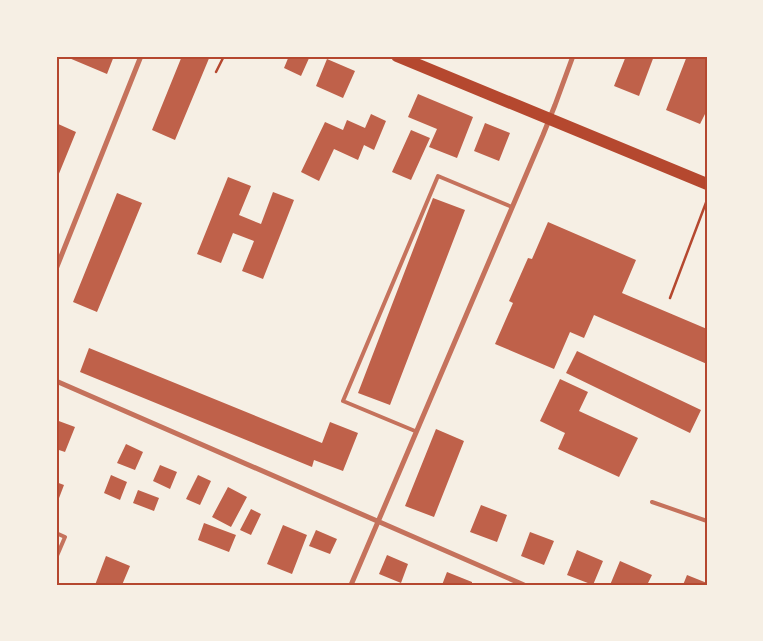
<svg xmlns="http://www.w3.org/2000/svg" width="763" height="641" font-family="Barlow,sans-serif">
	<style>
		.building { fill: #bf614a }
		.lines { fill: none; stroke-linecap: round; stroke-linejoin: round }
		.path { stroke: #b5482f; stroke-width: 2.5 }
		.service { stroke: #c5725c; stroke-width: 4 }
		.minor { stroke: #c5725c; stroke-width: 5 }
		.primary { stroke: #b5482f; stroke-width: 12 }
		.neatline { fill: none; stroke: #b5482f; stroke-width: 2 }
	</style>
	<rect width="100%" height="100%" fill="#f6efe4"/>
	<path class="building" d="M 69,56 L 114,56 L 107,74 L 69,58 Z
		M 182,56 L 210,56 L 175,140 L 152,130 Z
		M 289,56 L 310,56 L 301,76 L 284,68 Z
		M 626,56 L 654,56 L 639,96 L 614,86 Z
		M 687,56 L 707,56 L 707,115 L 705,114 L 700,124 L 666,110 Z
		M 327,59 L 355,71 L 343,98 L 316,86 Z
		M 418,94 L 473,117 L 457,158 L 429,147 L 437,129 L 408,117 Z
		M 371,114 L 386,121 L 374,150 L 364,145 L 358,160 L 334,149 L 319,181 L 301,172 L 325,122 L 343,130 L 347,120 L 365,128 Z
		M 56,123 L 76,132 L 56,181 Z
		M 485,123 L 510,133 L 499,161 L 474,151 Z
		M 411,130 L 430,138 L 411,180 L 392,172 Z
		M 228,177 L 251,186 L 239,215 L 261,224 L 273,192 L 294,200 L 263,279 L 242,271 L 254,241 L 233,233 L 221,263 L 197,254 Z
		M 117,193 L 142,203 L 97,312 L 73,302 Z
		M 433,198 L 465,210 L 390,405 L 358,393 Z
		M 548,222 L 636,260 L 622,293 L 707,329 L 707,364 L 594,315 L 584,338 L 570,332 L 554,369 L 495,344 L 513,303 L 509,301 L 528,258 L 532,259 Z
		M 89,348 L 322,443 L 330,422 L 358,433 L 343,471 L 314,460 L 312,467 L 80,372 Z
		M 577,351 L 701,410 L 690,433 L 566,373 Z
		M 560,379 L 588,392 L 579,411 L 638,438 L 619,477 L 558,449 L 565,433 L 540,421 Z
		M 56,420 L 75,427 L 65,452 L 56,449 Z
		M 436,429 L 464,441 L 434,517 L 405,506 Z
		M 126,444 L 143,452 L 135,470 L 117,463 Z
		M 160,465 L 177,472 L 170,489 L 153,481 Z
		M 111,475 L 127,482 L 120,500 L 104,493 Z
		M 198,475 L 211,481 L 200,505 L 186,499 Z
		M 56,482 L 64,485 L 56,506 Z
		M 228,487 L 247,497 L 231,527 L 212,517 Z
		M 138,490 L 159,498 L 154,511 L 133,503 Z
		M 481,505 L 507,515 L 497,542 L 470,532 Z
		M 251,509 L 261,514 L 251,535 L 240,530 Z
		M 204,523 L 236,535 L 229,552 L 198,540 Z
		M 283,525 L 307,535 L 292,574 L 267,564 Z
		M 316,530 L 337,539 L 330,554 L 309,546 Z
		M 530,532 L 554,541 L 544,565 L 521,556 Z
		M 577,550 L 603,561 L 593,585 L 567,575 Z
		M 387,555 L 408,564 L 401,583 L 379,574 Z
		M 106,556 L 130,566 L 122,585 L 95,585 Z
		M 620,561 L 652,575 L 647,585 L 610,585 Z
		M 447,572 L 472,582 L 472,585 L 442,585 Z
		M 687,575 L 707,583 L 707,585 L 683,585 Z"/>
	<g class="lines">
		<path class="path" d="M 216,72 L 224,56
			M 670,298 L 707,200"/>
		<path class="service" d="M 415,431 L 343,401 L 438,176 L 512,207
			M 652,502 L 707,521
			M 56,533 L 65,537 L 56,558"/>
		<path class="minor" d="M 56,269 L 141,56
			M 56,381 L 524,585
			M 351,585 L 543,135 L 555,105 L 573,56"/>
		<path class="primary" d="M 397,56 L 707,184"/>
	</g>
	<rect width="763" height="641" fill="none" stroke="#f6efe4" stroke-width="115"/>
	<rect x="58" y="58" width="648" height="526" class="neatline"/>
</svg>
